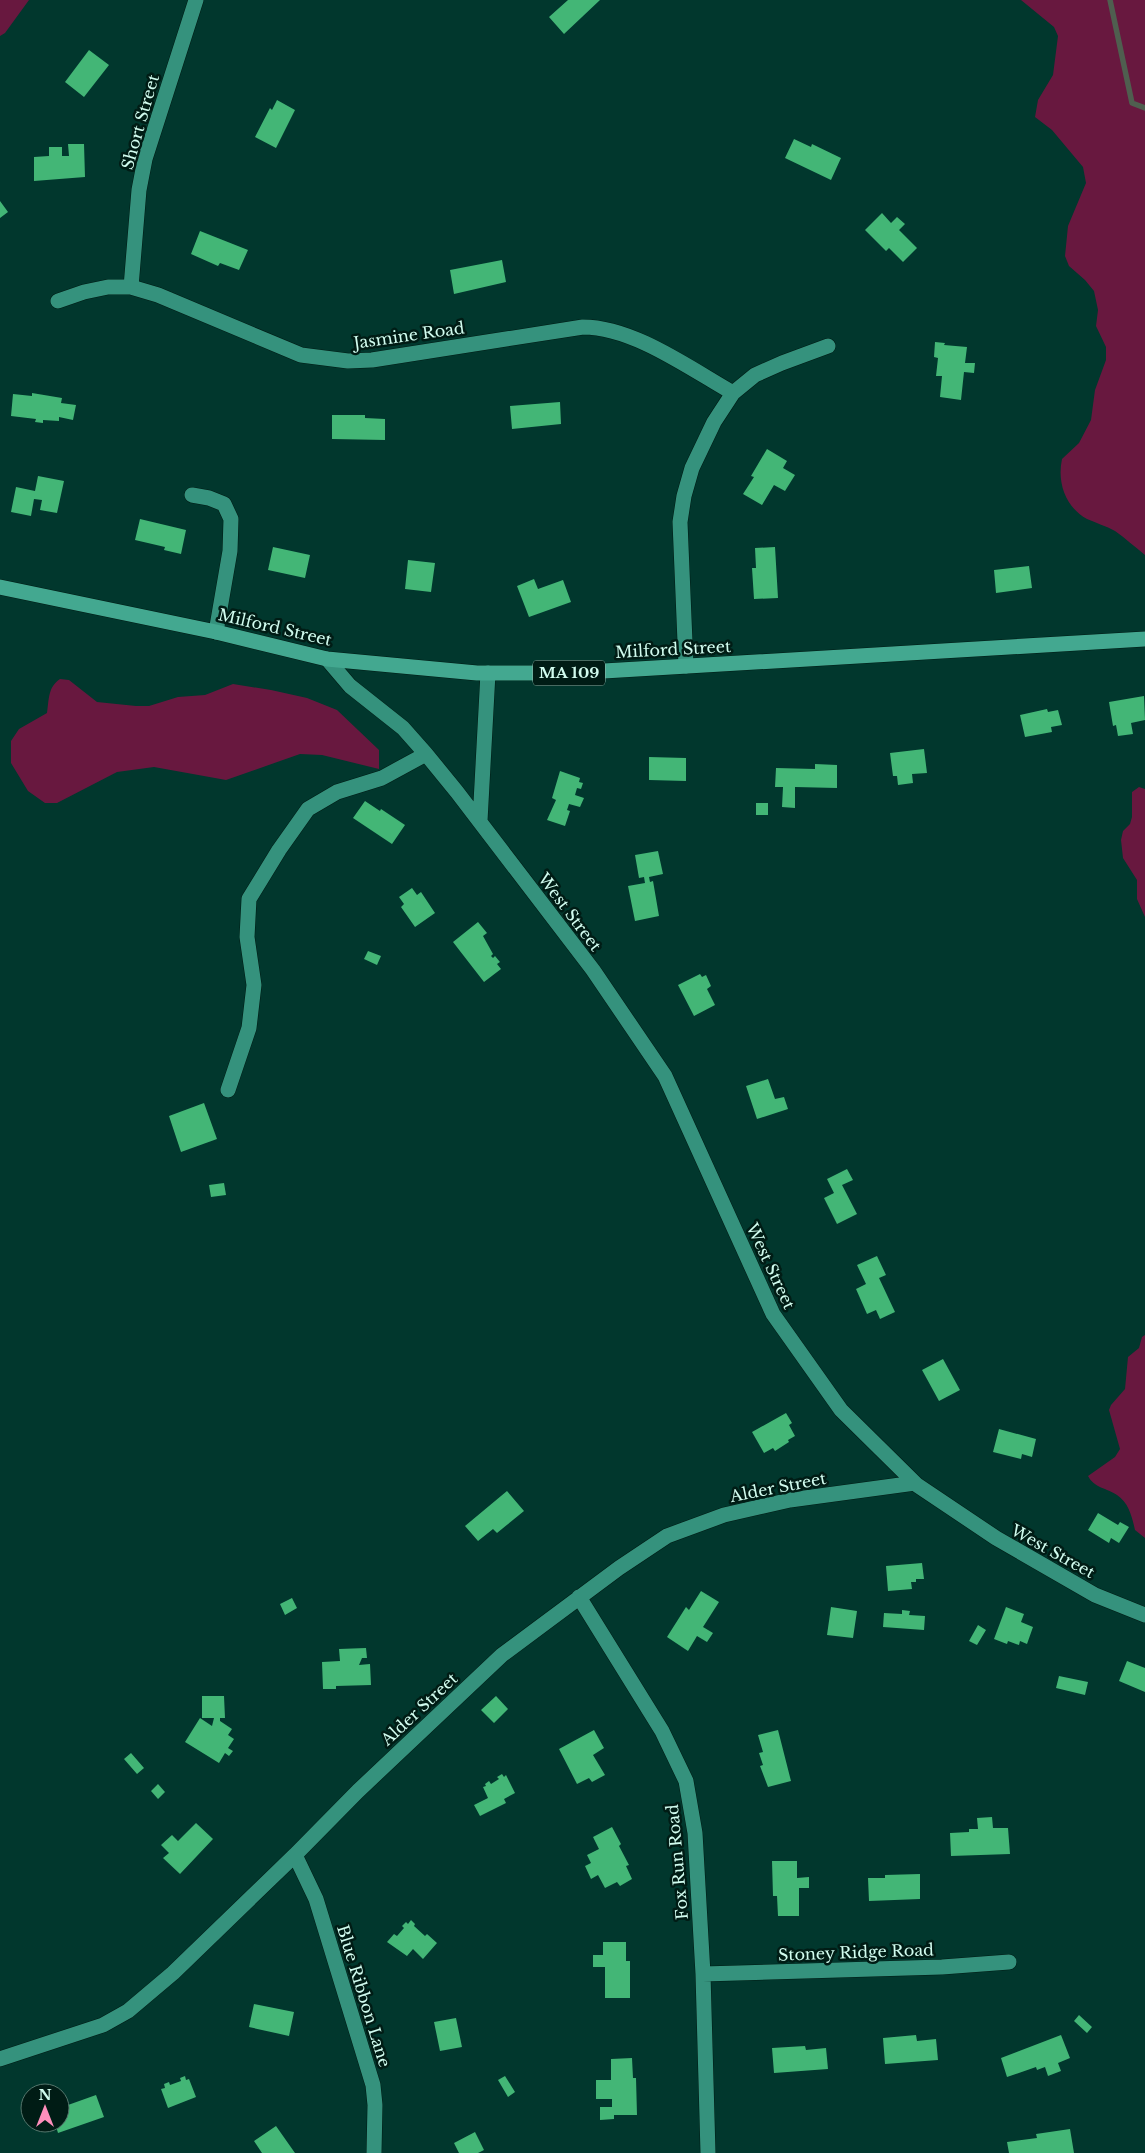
<svg xmlns="http://www.w3.org/2000/svg" width="1145" height="2153" font-family="'Libre Baskerville',serif">
	<style>
		.green { fill: #68183f }
		.lines { fill: none; stroke-linecap: round; stroke-linejoin: round }
		.stream { stroke: #4f5e4f; stroke-width: 5.5 }
		.building { fill: #43b676 }
		.minor-casing { stroke: #001c15; stroke-width: 16 }
		.major-casing { stroke: #001c15; stroke-width: 16 }
		.minor { stroke: #35927d; stroke-width: 15 }
		.major { stroke: #43a890; stroke-width: 15 }
		.labels { text-anchor: middle; stroke-width: 5; stroke-linejoin: round; paint-order: stroke }
		.shield { fill: #001c15; stroke: #92b9ae; stroke-width: 1 }
		.shield-label { font-size: 15px; font-weight: bold; fill: #d1fcef }
		.street-label { font-size: 16px; fill: #d1fcef; stroke: #001c15 }
	</style>
	<rect width="100%" height="100%" fill="#01372d"/>
	<path class="green" d="M 0,0 L 29,0 L 5,33 L 0,36 Z
		M 1021,0 L 1145,0 L 1145,555 C 1135,547 1125,538 1115,531 C 1106,526 1096,523 1087,519 C 1065,507 1057,482 1062,459 L 1079,443 L 1091,420 L 1095,390 L 1106,360 L 1106,347 L 1096,326 L 1098,310 L 1094,291 L 1085,280 L 1069,266 L 1065,256 L 1068,226 L 1086,183 L 1083,167 L 1052,130 L 1035,117 L 1038,100 L 1053,75 L 1058,36 L 1054,27 Z
		M 60,679 L 69,680 L 97,702 L 136,706 L 149,706 L 178,697 L 205,695 L 233,684 L 271,690 L 307,698 L 337,710 L 379,750 L 379,769 L 322,755 L 300,754 L 226,780 L 154,767 L 117,772 L 57,803 L 45,803 L 28,791 L 11,763 L 11,741 L 19,729 L 47,713 C 49,699 48,687 60,679 Z
		M 1139,787 L 1145,789 L 1145,917 L 1137,899 L 1137,880 L 1123,858 L 1121,840 L 1123,831 L 1130,824 L 1132,817 L 1132,792 Z
		M 1145,1335 L 1145,1538 L 1135,1530 C 1132,1517 1129,1503 1117,1495 C 1107,1488 1094,1488 1088,1476 L 1115,1457 L 1120,1449 L 1109,1410 L 1111,1405 L 1125,1389 L 1128,1357 L 1139,1348 L 1142,1337 Z"/>
	<g class="lines">
		<path class="stream" d="M 1110,0 L 1132,103 L 1145,108"/>
	</g>
	<path class="building" d="M 568,0 L 600,0 L 564,34 L 549,17 Z
		M 89,50 L 109,65 L 84,97 L 65,82 Z
		M 277,100 L 295,110 L 276,148 L 255,137 L 270,108 L 272,110 Z
		M 794,139 L 811,147 L 812,144 L 841,158 L 831,180 L 785,158 Z
		M 68,144 L 84,144 L 85,177 L 34,181 L 34,157 L 49,156 L 49,147 L 62,147 L 62,156 L 69,156 Z
		M 0,201 L 8,212 L 0,218 Z
		M 882,213 L 891,223 L 897,217 L 905,224 L 899,230 L 917,248 L 903,262 L 889,248 L 886,251 L 865,230 Z
		M 200,231 L 248,250 L 239,270 L 220,263 L 218,266 L 191,254 Z
		M 502,260 L 506,282 L 454,294 L 450,270 Z
		M 935,342 L 945,343 L 944,345 L 967,347 L 965,363 L 975,363 L 974,373 L 964,372 L 961,400 L 940,397 L 942,376 L 936,376 L 938,358 L 934,357 Z
		M 32,393 L 62,398 L 61,403 L 76,405 L 73,420 L 59,417 L 59,421 L 43,420 L 43,423 L 35,422 L 36,419 L 11,416 L 13,394 L 32,396 Z
		M 560,402 L 561,424 L 512,429 L 510,406 Z
		M 332,415 L 365,415 L 365,418 L 385,419 L 385,440 L 332,439 Z
		M 767,449 L 787,461 L 783,468 L 795,475 L 785,491 L 774,485 L 762,505 L 743,494 L 754,477 L 751,476 Z
		M 38,476 L 64,481 L 57,513 L 40,510 L 42,500 L 34,499 L 31,516 L 11,512 L 16,487 L 35,491 Z
		M 140,519 L 186,530 L 181,554 L 164,550 L 165,547 L 135,540 Z
		M 273,547 L 310,555 L 305,578 L 268,570 Z
		M 775,547 L 778,598 L 754,599 L 752,568 L 756,568 L 755,548 Z
		M 408,560 L 435,563 L 431,592 L 405,589 Z
		M 1029,566 L 1032,588 L 996,593 L 994,570 Z
		M 534,579 L 538,589 L 563,580 L 571,602 L 529,617 L 517,586 Z
		M 1144,696 L 1145,720 L 1131,723 L 1133,734 L 1118,736 L 1116,725 L 1113,726 L 1109,702 Z
		M 1047,709 L 1048,712 L 1058,710 L 1062,725 L 1051,727 L 1052,732 L 1025,737 L 1020,715 Z
		M 924,749 L 927,773 L 912,774 L 913,783 L 898,785 L 897,776 L 893,776 L 890,753 Z
		M 649,757 L 686,758 L 686,781 L 649,780 Z
		M 815,764 L 837,765 L 837,788 L 795,787 L 795,808 L 782,807 L 783,787 L 775,787 L 776,768 L 815,769 Z
		M 560,771 L 580,778 L 579,782 L 583,783 L 581,789 L 577,788 L 575,795 L 584,798 L 580,807 L 569,804 L 567,810 L 570,811 L 565,826 L 547,820 L 556,800 L 552,798 Z
		M 365,801 L 380,811 L 381,809 L 405,825 L 392,844 L 353,818 Z
		M 756,803 L 768,803 L 768,815 L 756,815 Z
		M 658,851 L 663,874 L 649,877 L 650,882 L 653,881 L 659,916 L 635,921 L 628,886 L 645,883 L 644,877 L 639,878 L 635,855 Z
		M 412,888 L 417,895 L 421,892 L 435,913 L 415,927 L 401,907 L 404,904 L 399,897 Z
		M 478,922 L 487,933 L 483,936 L 493,954 L 491,956 L 493,958 L 495,956 L 500,962 L 497,964 L 501,969 L 484,982 L 453,942 Z
		M 368,951 L 381,956 L 377,965 L 364,959 Z
		M 700,974 L 702,977 L 706,975 L 711,986 L 707,989 L 715,1005 L 694,1016 L 678,985 Z
		M 768,1079 L 775,1099 L 784,1097 L 788,1109 L 757,1119 L 746,1086 Z
		M 204,1103 L 217,1139 L 181,1152 L 169,1116 Z
		M 847,1169 L 853,1180 L 842,1185 L 857,1214 L 837,1224 L 824,1198 L 834,1193 L 827,1179 Z
		M 224,1183 L 226,1195 L 211,1197 L 209,1185 Z
		M 877,1256 L 886,1275 L 879,1278 L 895,1312 L 880,1319 L 876,1310 L 867,1314 L 856,1289 L 866,1284 L 857,1265 Z
		M 943,1359 L 960,1390 L 939,1401 L 922,1370 Z
		M 786,1413 L 792,1423 L 789,1425 L 795,1436 L 788,1440 L 789,1442 L 775,1451 L 773,1448 L 764,1453 L 752,1432 Z
		M 999,1429 L 1036,1439 L 1032,1457 L 1022,1454 L 1021,1459 L 993,1452 Z
		M 507,1491 L 524,1511 L 497,1533 L 493,1529 L 478,1541 L 465,1526 Z
		M 1098,1513 L 1118,1525 L 1120,1522 L 1129,1527 L 1119,1543 L 1111,1538 L 1109,1543 L 1088,1530 Z
		M 922,1563 L 924,1579 L 916,1579 L 916,1582 L 911,1582 L 912,1589 L 888,1591 L 886,1566 Z
		M 701,1591 L 719,1602 L 703,1627 L 713,1633 L 707,1642 L 697,1636 L 688,1651 L 667,1637 L 686,1607 L 689,1610 Z
		M 292,1598 L 297,1608 L 285,1615 L 280,1604 Z
		M 831,1607 L 857,1611 L 853,1638 L 827,1635 Z
		M 1006,1607 L 1024,1614 L 1021,1622 L 1033,1627 L 1027,1644 L 1020,1641 L 1019,1645 L 1008,1641 L 1007,1644 L 994,1639 Z
		M 902,1610 L 910,1611 L 909,1615 L 925,1616 L 924,1630 L 883,1627 L 884,1613 L 902,1614 Z
		M 978,1625 L 986,1630 L 977,1645 L 969,1641 Z
		M 366,1648 L 367,1658 L 362,1658 L 359,1665 L 370,1664 L 371,1685 L 336,1686 L 336,1689 L 323,1689 L 322,1662 L 340,1661 L 339,1649 Z
		M 1127,1661 L 1145,1668 L 1145,1692 L 1119,1681 Z
		M 1059,1676 L 1088,1682 L 1085,1695 L 1056,1688 Z
		M 202,1696 L 224,1696 L 225,1718 L 220,1718 L 220,1721 L 232,1729 L 228,1735 L 234,1739 L 228,1748 L 233,1751 L 229,1756 L 225,1753 L 219,1763 L 185,1742 L 200,1718 L 212,1726 L 214,1718 L 202,1718 Z
		M 496,1696 L 508,1709 L 494,1723 L 481,1710 Z
		M 594,1730 L 604,1748 L 593,1755 L 605,1775 L 592,1782 L 589,1778 L 577,1784 L 559,1749 Z
		M 778,1730 L 791,1781 L 768,1787 L 760,1766 L 763,1765 L 759,1753 L 763,1752 L 758,1735 Z
		M 131,1753 L 144,1768 L 137,1774 L 124,1759 Z
		M 502,1774 L 504,1777 L 506,1775 L 515,1793 L 504,1799 L 506,1803 L 480,1816 L 474,1805 L 488,1798 L 483,1787 L 486,1786 L 485,1784 L 489,1781 L 491,1784 L 499,1779 L 497,1777 Z
		M 158,1784 L 165,1792 L 158,1799 L 151,1791 Z
		M 992,1817 L 993,1828 L 1008,1828 L 1010,1854 L 951,1856 L 950,1833 L 969,1832 L 969,1829 L 978,1829 L 977,1818 Z
		M 196,1823 L 213,1839 L 180,1874 L 163,1858 L 169,1853 L 161,1845 L 172,1835 L 178,1841 Z
		M 612,1827 L 621,1844 L 619,1846 L 629,1865 L 626,1866 L 632,1879 L 620,1886 L 617,1882 L 605,1888 L 598,1875 L 591,1879 L 585,1866 L 591,1863 L 587,1855 L 599,1849 L 593,1837 Z
		M 772,1861 L 797,1861 L 797,1878 L 809,1877 L 809,1888 L 799,1888 L 799,1916 L 778,1916 L 777,1896 L 773,1896 Z
		M 920,1874 L 920,1899 L 869,1901 L 868,1878 L 885,1878 L 885,1875 Z
		M 411,1920 L 415,1924 L 414,1926 L 425,1936 L 427,1934 L 437,1943 L 423,1959 L 413,1949 L 407,1956 L 387,1942 L 394,1934 L 397,1936 L 404,1928 L 402,1926 L 406,1922 L 408,1924 Z
		M 603,1942 L 626,1942 L 626,1961 L 630,1961 L 630,1998 L 605,1998 L 605,1967 L 593,1967 L 593,1955 L 603,1955 Z
		M 254,2004 L 294,2012 L 289,2036 L 249,2027 Z
		M 1079,2015 L 1092,2027 L 1087,2033 L 1074,2021 Z
		M 456,2018 L 462,2047 L 440,2051 L 434,2022 Z
		M 916,2035 L 917,2041 L 936,2039 L 938,2060 L 885,2064 L 883,2038 Z
		M 1061,2035 L 1070,2058 L 1058,2063 L 1061,2071 L 1048,2076 L 1045,2067 L 1037,2070 L 1036,2067 L 1007,2077 L 1001,2058 Z
		M 805,2046 L 806,2050 L 826,2048 L 828,2069 L 774,2073 L 772,2048 Z
		M 632,2058 L 633,2078 L 636,2078 L 637,2115 L 614,2115 L 614,2119 L 600,2120 L 600,2107 L 612,2107 L 612,2099 L 596,2099 L 596,2080 L 611,2080 L 611,2059 Z
		M 185,2076 L 186,2080 L 189,2079 L 196,2097 L 168,2108 L 161,2089 L 165,2088 L 164,2084 L 169,2082 L 170,2085 L 181,2081 L 180,2078 Z
		M 505,2076 L 515,2092 L 508,2097 L 498,2080 Z
		M 96,2095 L 104,2117 L 58,2133 L 55,2123 L 60,2123 L 60,2111 L 69,2108 L 68,2105 Z
		M 276,2126 L 295,2153 L 262,2153 L 254,2141 Z
		M 1070,2129 L 1074,2153 L 1009,2153 L 1007,2142 L 1037,2138 L 1036,2134 Z
		M 475,2132 L 484,2150 L 478,2153 L 459,2153 L 454,2143 Z"/>
	<g class="lines">
		<defs>
			<path id="minor" d="M 131,287 L 139,190 L 145,159 L 196,0
				M 58,301 L 84,292 L 108,287 L 131,287 L 158,295 L 301,355 L 348,361 L 372,360 L 583,327 C 633,327 689,368 733,393
				M 192,495 L 209,498 L 224,504 L 231,519 L 230,551 L 216,632
				M 327,659 L 350,686 L 403,728 L 426,754 L 457,792 L 593,970 L 665,1076 L 773,1314 L 841,1410 L 917,1485 L 996,1538 L 1095,1595 L 1145,1615
				M 686,666 L 680,522 L 684,496 L 692,468 L 714,422 L 733,393 L 755,375 L 782,363 L 828,346
				M 480,821 L 488,673
				M 228,1090 L 249,1028 L 254,985 L 247,937 L 249,899 L 279,850 L 308,809 L 337,792 L 382,778 L 426,754
				M 579,1597 L 662,1731 L 686,1781 L 695,1833 L 703,1974 L 708,2153
				M 295,1855 L 316,1899 L 373,2085 L 375,2105 L 374,2153
				M 703,1974 L 942,1967 L 1009,1962
				M 0,2059 L 103,2025 L 128,2011 L 173,1973 L 295,1855 L 358,1791 L 502,1655 L 619,1568 L 667,1536 L 724,1515 L 790,1500 L 915,1483"/>
			<path id="major" d="M 0,587 L 216,632 L 327,659 L 477,673 L 570,673 L 1145,639"/>
		</defs>
		<use href="#minor" class="minor-casing"/>
		<use href="#major" class="major-casing"/>
		<use href="#minor" class="minor"/>
		<use href="#major" class="major"/>
	</g>
	<g class="labels">
		<rect class="shield" x="533" y="660.5" width="72" height="25" rx="4"/>
		<g class="shield-label">
			<text x="569" y="678">MA 109</text>
		</g>
		<g class="street-label">
			<text transform="translate(140 122) rotate(-74)" y="6">Short Street</text>
			<text transform="translate(409 335) rotate(-8)" y="6">Jasmine Road</text>
			<text transform="translate(275 627) rotate(13)" y="6">Milford Street</text>
			<text transform="translate(673 649) rotate(-3)" y="6">Milford Street</text>
			<text transform="translate(570 912) rotate(53)" y="6">West Street</text>
			<text transform="translate(771 1266) rotate(65)" y="6">West Street</text>
			<text transform="translate(778 1487) rotate(-11)" y="6">Alder Street</text>
			<text transform="translate(1053 1551) rotate(29)" y="6">West Street</text>
			<text transform="translate(419 1709) rotate(-43)" y="6">Alder Street</text>
			<text transform="translate(677 1862) rotate(-95)" y="6">Fox Run Road</text>
			<text transform="translate(856 1952) rotate(-2)" y="6">Stoney Ridge Road</text>
			<text transform="translate(364 1996) rotate(73)" y="6">Blue Ribbon Lane</text>
		</g>
	</g>
	<g transform="translate(45 2108)"><circle r="24" fill="#001c15" stroke="#54766c"/>
	<path d="M0-4L9 19L0 12L-9 19Z" fill="#fe8ebb"/>
	<text y="-8" font-size="14" font-weight="bold" text-anchor="middle" fill="#d1fcef">N</text>
	</g>
</svg>
